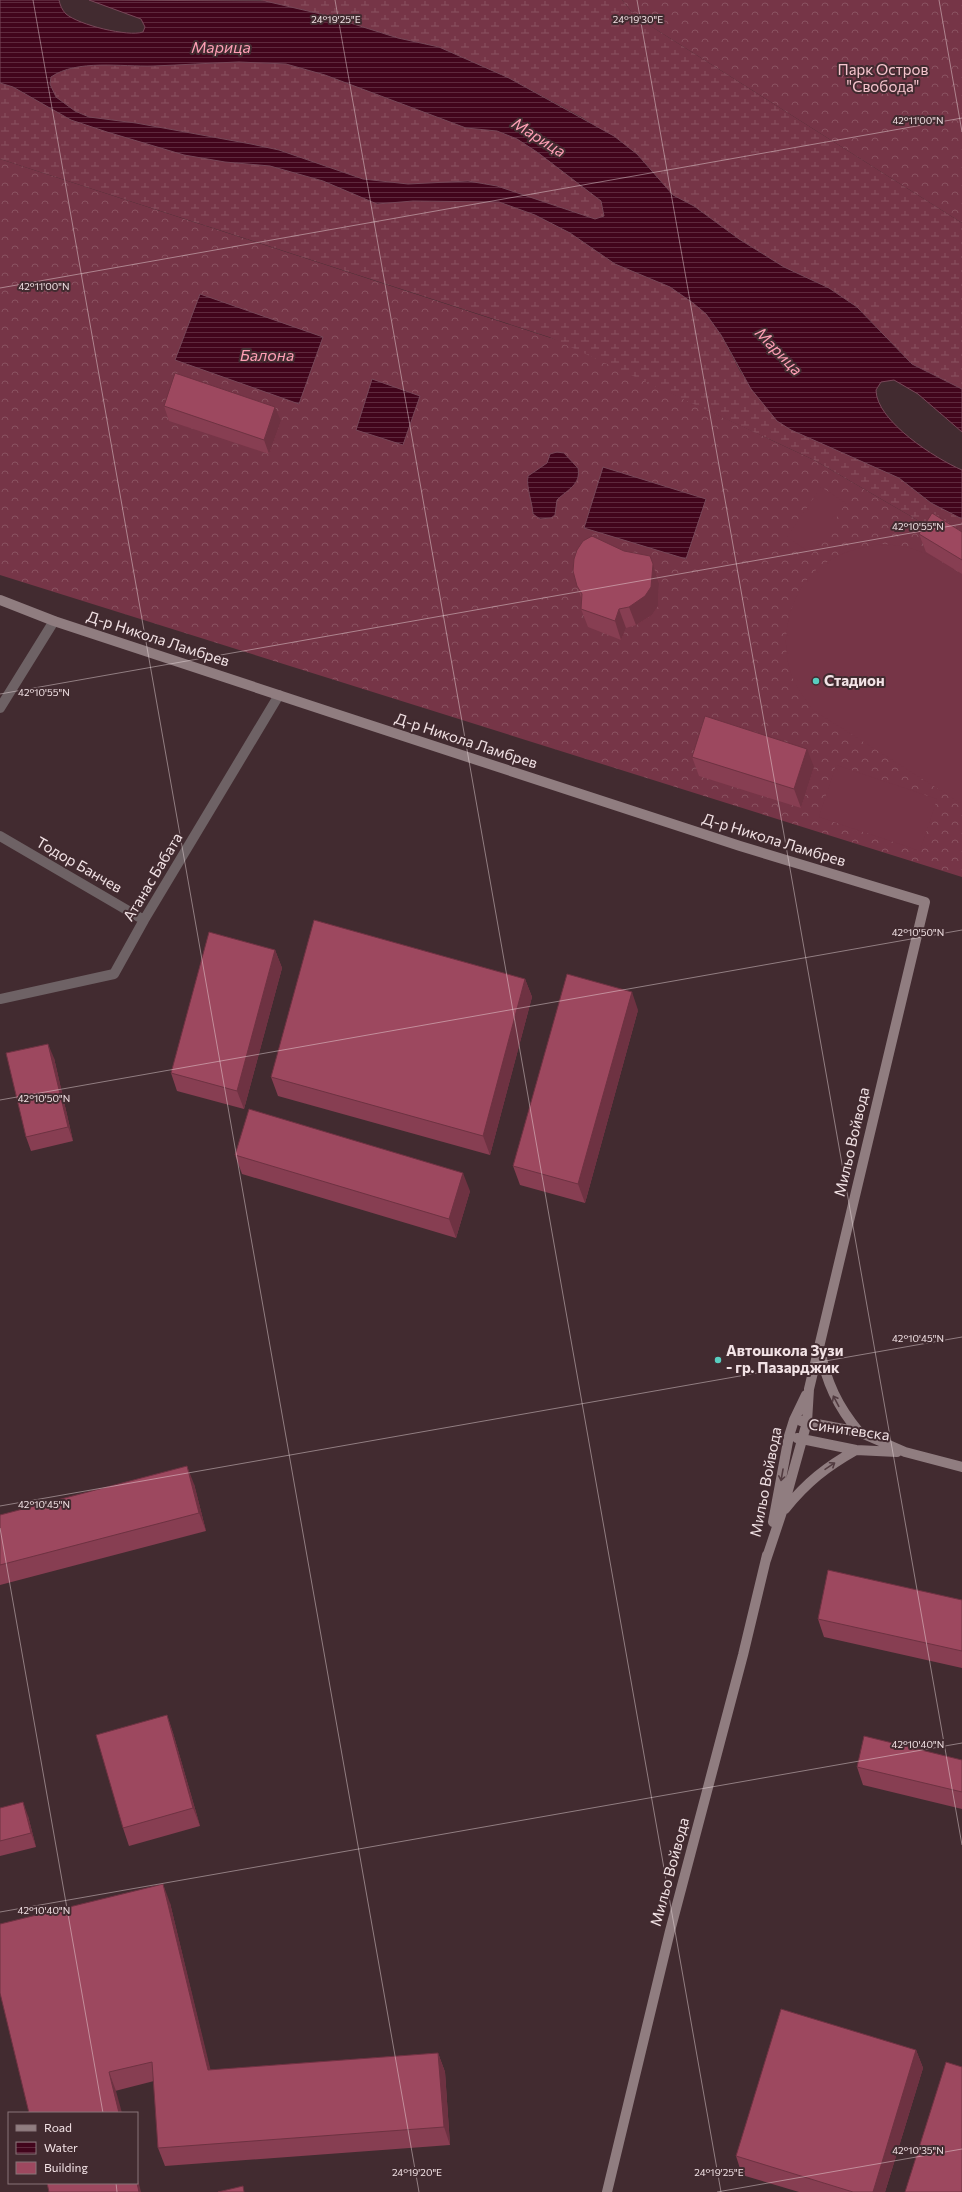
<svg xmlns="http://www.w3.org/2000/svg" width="962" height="2192" font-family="Commissioner,sans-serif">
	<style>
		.forest { fill: url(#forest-crowns) }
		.wetland { fill: url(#wetland-marsh) }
		.pitch { fill: #763547 }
		.water { fill: url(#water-rules); stroke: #774758; fill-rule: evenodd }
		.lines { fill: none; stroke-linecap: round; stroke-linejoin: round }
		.street { stroke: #6e6265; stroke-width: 10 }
		.secondary { stroke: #907d80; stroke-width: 10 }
		.wall { fill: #873e52 }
		.shaded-wall { fill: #6e3242 }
		.building { fill: #9d485f; stroke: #6e3242 }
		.oneway { stroke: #523b40 }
		.ticks { fill: none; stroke: #f2e2e5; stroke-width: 1; stroke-opacity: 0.45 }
		.poi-dot { fill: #58cec0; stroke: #422b30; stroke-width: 1.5 }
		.labels { text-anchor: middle; stroke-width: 4; stroke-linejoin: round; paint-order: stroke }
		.park-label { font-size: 15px; fill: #f6c5ce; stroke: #422b30 }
		.street-label { font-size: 15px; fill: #f2e2e5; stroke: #422b30 }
		.poi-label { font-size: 15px; font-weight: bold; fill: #f2e2e5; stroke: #422b30; text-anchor: start }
		.water-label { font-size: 16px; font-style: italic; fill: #fe9fb5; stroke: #422b30 }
		.ticks-label { font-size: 10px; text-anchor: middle; fill: #f2e2e5; stroke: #422b30; stroke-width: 4; stroke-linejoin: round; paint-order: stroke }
	</style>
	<defs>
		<pattern id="forest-crowns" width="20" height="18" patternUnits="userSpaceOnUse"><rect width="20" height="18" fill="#763547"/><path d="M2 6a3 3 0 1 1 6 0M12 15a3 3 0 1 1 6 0" fill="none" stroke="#8a5261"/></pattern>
		<pattern id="wetland-marsh" width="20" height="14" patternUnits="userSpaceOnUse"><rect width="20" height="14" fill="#763547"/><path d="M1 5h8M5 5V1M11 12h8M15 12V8" fill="none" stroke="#8a5261"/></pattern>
		<pattern id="water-rules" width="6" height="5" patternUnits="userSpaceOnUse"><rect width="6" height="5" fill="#42051c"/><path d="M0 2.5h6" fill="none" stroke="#5e293d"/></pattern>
	</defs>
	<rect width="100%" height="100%" fill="#422b30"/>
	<path class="forest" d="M 622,0 L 962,0 L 962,223 L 649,25 L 631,11 Z
		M 0,159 L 560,341 L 814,460 L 962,546 L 962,877 L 0,575 Z"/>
	<path class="wetland" d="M 260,0 L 622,0 L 631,11 L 649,25 L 962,223 L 962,389 L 912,364 L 857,307 L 829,288 L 784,267 L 739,239 L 694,206 L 673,195 L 637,154 L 583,118 L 509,78 L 439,47 L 398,38 L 325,15 Z
		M 239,62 L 286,64 L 325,75 L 466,128 L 497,131 L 517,139 L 537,152 L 601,201 L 604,216 L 595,219 L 497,186 L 468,181 L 408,184 L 363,179 L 279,150 L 251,144 L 136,123 L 89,117 L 75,111 L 56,97 L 50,84 L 51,77 C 78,59 120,67 153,66 C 181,65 210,63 239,62 Z
		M 0,83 L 13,87 L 71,120 L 225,162 L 270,166 L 323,181 L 377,204 L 413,201 L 499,202 L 535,215 L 570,233 L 615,264 L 670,287 L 693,303 L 706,314 L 721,335 L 740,371 L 762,402 L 852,456 L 899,478 L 931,503 L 962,519 L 962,546 L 814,460 L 549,337 L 0,159 Z"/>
	<path class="pitch" d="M 821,487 L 846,503 L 812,554 L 787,537 Z
		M 883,544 C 918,546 932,556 962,574 L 962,804 L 813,710 C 804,697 794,685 790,670 C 779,636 791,589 820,567 C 839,552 860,547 883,544 Z
		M 836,765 L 937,799 L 920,851 L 819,817 Z"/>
	<path class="water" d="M 0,0 L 59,0 C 60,5 62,10 66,14 C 79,25 128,37 143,32 L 145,27 L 141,19 L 89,0 L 265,1 L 325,15 L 398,38 L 439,47 L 509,78 L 614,136 L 637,154 L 673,195 L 694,206 L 739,239 L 784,267 L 829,288 L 857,307 L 912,364 L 962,389 L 962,432 L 918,394 L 894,380 L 881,382 L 876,390 C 876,421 936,459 962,470 L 962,519 L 931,503 L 899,478 L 791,430 L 777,421 L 751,389 L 721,335 L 706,314 L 693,303 L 670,287 L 615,264 L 570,233 L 535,215 L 499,202 L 413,201 L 377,204 L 323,181 L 270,166 L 225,162 L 184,155 L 107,132 L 71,120 L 13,87 L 0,83 ZM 239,62 L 286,64 L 325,75 L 466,128 L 497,131 L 517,139 L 537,152 L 601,201 L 604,216 L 595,219 L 497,186 L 468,181 L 408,184 L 363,179 L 279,150 L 251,144 L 136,123 L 89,117 L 75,111 L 56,97 L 50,84 L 51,77 C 77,59 122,67 153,66 C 181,65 210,63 239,62 Z
		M 200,294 L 323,337 L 299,404 L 175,360 Z
		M 372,379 L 420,396 L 403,445 L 356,430 Z
		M 557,452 L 564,453 L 578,468 C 581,485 568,489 557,500 L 555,515 L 551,518 L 540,519 L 533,514 C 532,501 526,487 528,476 L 547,463 L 550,454 Z
		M 603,467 L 706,499 L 686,559 L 584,528 Z"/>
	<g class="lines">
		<path class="street" d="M 0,708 L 54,621
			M 0,836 L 144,920
			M 0,999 L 114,974 L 144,920 L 279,695"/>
		<path class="secondary" d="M 0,600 L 54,621 L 333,713 L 740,846 L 925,902 L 809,1389 L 807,1422 L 782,1512 L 766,1560
			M 820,1349 C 826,1382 838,1407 859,1432
			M 801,1421 L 859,1432 L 905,1452 L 962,1467
			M 797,1438 L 856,1450 L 897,1452
			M 785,1509 C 807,1482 826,1467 856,1450
			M 773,1522 L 789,1436 L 794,1420 L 806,1395
			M 607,2192 L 670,1931 L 743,1655 L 767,1555"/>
	</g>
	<path class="wall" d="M 164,406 L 281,421 L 269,454 L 169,421 Z
		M 962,532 L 962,574 L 926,552 L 919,534 Z
		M 657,575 L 659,583 L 658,606 L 652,615 L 636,625 L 626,628 L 621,640 L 588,627 L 581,609 L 582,600 L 577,586 Z
		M 692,757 L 814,767 L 801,808 L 699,776 Z
		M 275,950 L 282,968 L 244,1109 L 177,1091 L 171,1073 Z
		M 525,979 L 532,997 L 490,1155 L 278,1096 L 271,1077 Z
		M 638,1010 L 585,1203 L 520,1185 L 513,1166 Z
		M 54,1058 L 73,1141 L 31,1151 L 26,1137 Z
		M 235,1155 L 470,1191 L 456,1238 L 242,1174 Z
		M 194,1484 L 206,1531 L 0,1585 L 0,1515 Z
		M 962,1600 L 962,1668 L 824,1637 L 818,1619 Z
		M 167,1715 L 173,1733 L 200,1826 L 129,1846 L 123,1828 Z
		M 962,1760 L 962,1809 L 863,1785 L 857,1767 Z
		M 0,1808 L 28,1816 L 36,1847 L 0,1856 Z
		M 170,1903 L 210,2070 L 438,2053 L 445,2072 L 450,2145 L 165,2166 L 158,2148 L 154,2081 L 29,2113 Z
		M 916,2050 L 923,2068 L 885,2192 L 799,2192 L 742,2175 L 736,2156 Z"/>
	<path class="shaded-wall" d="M 275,407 L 281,421 L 269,454 L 264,440 Z
		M 650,556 L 659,583 L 658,606 L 652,615 L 636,625 L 629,607 Z
		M 619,609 L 626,628 L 621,640 L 615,621 Z
		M 807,749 L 814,767 L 801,808 L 794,789 Z
		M 275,950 L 282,968 L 244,1109 L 237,1091 Z
		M 525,979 L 532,997 L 490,1155 L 483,1136 Z
		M 632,992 L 638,1010 L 585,1203 L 578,1184 Z
		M 48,1044 L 54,1058 L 73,1141 L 68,1127 Z
		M 463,1173 L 470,1191 L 456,1238 L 449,1219 Z
		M 187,1466 L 194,1484 L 206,1531 L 199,1513 Z
		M 167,1715 L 173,1733 L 200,1826 L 193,1808 Z
		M 23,1802 L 28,1816 L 36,1847 L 31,1833 Z
		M 163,1884 L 170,1903 L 215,2088 L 208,2070 Z
		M 916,2050 L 923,2068 L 885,2192 L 873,2192 Z
		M 438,2053 L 445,2072 L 450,2145 L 444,2127 Z
		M 109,2072 L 116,2091 L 122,2113 L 119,2113 Z
		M 137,2176 L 141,2192 L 139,2192 L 137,2183 Z"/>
	<path class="building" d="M 175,373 L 275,407 L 264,440 L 164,406 Z
		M 932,513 L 962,532 L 962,560 L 919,534 Z
		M 592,536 L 624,551 L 650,556 L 653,564 L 651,587 L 645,596 L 629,607 L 619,609 L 615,621 L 581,609 L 582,594 L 577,586 L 573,571 L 574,559 L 577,550 L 583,541 Z
		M 705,716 L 807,749 L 794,789 L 692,757 Z
		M 314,920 L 525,979 L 483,1136 L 271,1077 Z
		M 209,932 L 275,950 L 237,1091 L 171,1073 Z
		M 567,974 L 632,992 L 578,1184 L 513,1166 Z
		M 48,1044 L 68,1127 L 26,1137 L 6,1053 Z
		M 249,1109 L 463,1173 L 449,1219 L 235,1155 Z
		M 187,1466 L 199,1513 L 0,1565 L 0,1515 Z
		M 828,1570 L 962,1600 L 962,1651 L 818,1619 Z
		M 167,1715 L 193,1808 L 123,1828 L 96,1735 Z
		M 864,1736 L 962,1760 L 962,1792 L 857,1767 Z
		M 23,1802 L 31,1833 L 0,1841 L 0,1808 Z
		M 163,1884 L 208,2070 L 438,2053 L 444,2127 L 158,2148 L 152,2062 L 109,2072 L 119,2113 L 29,2113 L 0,1993 L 0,1924 Z
		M 781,2009 L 916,2050 L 873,2192 L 853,2192 L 736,2156 Z
		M 946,2062 L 962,2067 L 962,2192 L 905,2192 Z
		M 47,2183 L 137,2183 L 139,2192 L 49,2192 Z
		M 243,2186 L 244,2192 L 218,2192 Z"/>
	<defs><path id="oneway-shaft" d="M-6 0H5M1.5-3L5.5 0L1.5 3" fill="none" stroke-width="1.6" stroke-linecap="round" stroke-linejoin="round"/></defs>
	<g class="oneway">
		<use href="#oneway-shaft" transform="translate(836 1401) rotate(-118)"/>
		<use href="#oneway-shaft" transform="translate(830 1466) rotate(-34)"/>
		<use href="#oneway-shaft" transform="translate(782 1475) rotate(100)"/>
	</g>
	<path class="ticks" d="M 33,0 L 419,2192M 335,0 L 721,2192M 637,0 L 962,1845M 939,0 L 962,132M 0,288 L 962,118M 0,694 L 962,524M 0,1100 L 962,930M 0,1506 L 962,1337M 0,1528 L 103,2113M 0,1912 L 962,1743M 116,2183 L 117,2192M 717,2192 L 962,2149"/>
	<g class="poi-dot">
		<circle cx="816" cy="681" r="4"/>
		<circle cx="718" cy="1360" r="4"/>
	</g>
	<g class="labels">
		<g class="park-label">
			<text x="883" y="75">Парк Остров<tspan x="883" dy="17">"Свобода"</tspan></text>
		</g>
		<g class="street-label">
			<text transform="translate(158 639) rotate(18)" y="5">Д-р Никола Ламбрев</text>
			<text transform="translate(466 741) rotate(18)" y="5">Д-р Никола Ламбрев</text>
			<text transform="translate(774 840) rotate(17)" y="5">Д-р Никола Ламбрев</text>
			<text transform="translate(79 865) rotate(30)" y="5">Тодор Банчев</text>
			<text transform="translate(153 877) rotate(-59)" y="5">Атанас Бабата</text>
			<text transform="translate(852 1142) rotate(-77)" y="5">Мильо Войвода</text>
			<text transform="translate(849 1430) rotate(8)" y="5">Синитевска</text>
			<text transform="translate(766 1482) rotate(-79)" y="5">Мильо Войвода</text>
			<text transform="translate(670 1872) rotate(-75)" y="5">Мильо Войвода</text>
		</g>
		<g class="poi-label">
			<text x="824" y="686">Стадион</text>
			<text x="726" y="1356">Автошкола Зузи<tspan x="726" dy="17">- гр. Пазарджик</tspan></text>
		</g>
		<g class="water-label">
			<text x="221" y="53">Марица</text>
			<text transform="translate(539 137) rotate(32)" y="6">Марица</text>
			<text transform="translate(779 351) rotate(46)" y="6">Марица</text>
			<text x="267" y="361">Балона</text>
		</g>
	</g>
	<g class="ticks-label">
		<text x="336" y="23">24°19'25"E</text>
		<text x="638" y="23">24°19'30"E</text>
		<text x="918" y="124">42°11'00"N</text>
		<text x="44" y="290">42°11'00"N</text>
		<text x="918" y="530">42°10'55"N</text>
		<text x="44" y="696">42°10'55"N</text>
		<text x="918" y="936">42°10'50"N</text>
		<text x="44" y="1102">42°10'50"N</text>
		<text x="918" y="1342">42°10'45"N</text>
		<text x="44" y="1508">42°10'45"N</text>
		<text x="918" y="1748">42°10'40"N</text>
		<text x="44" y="1914">42°10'40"N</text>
		<text x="918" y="2154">42°10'35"N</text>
		<text x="417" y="2176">24°19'20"E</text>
		<text x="719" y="2176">24°19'25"E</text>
	</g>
	<rect x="8" y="2112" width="130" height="72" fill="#422b30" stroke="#887478"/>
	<rect x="16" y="2125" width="20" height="6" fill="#907d80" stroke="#887478"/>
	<text x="44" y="2132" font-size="12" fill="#f2e2e5">Road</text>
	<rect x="16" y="2142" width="20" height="12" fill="url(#water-rules)" stroke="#887478"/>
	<text x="44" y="2152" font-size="12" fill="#f2e2e5">Water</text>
	<rect x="16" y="2162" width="20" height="12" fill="#9d485f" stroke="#887478"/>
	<text x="44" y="2172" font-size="12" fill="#f2e2e5">Building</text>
</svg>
